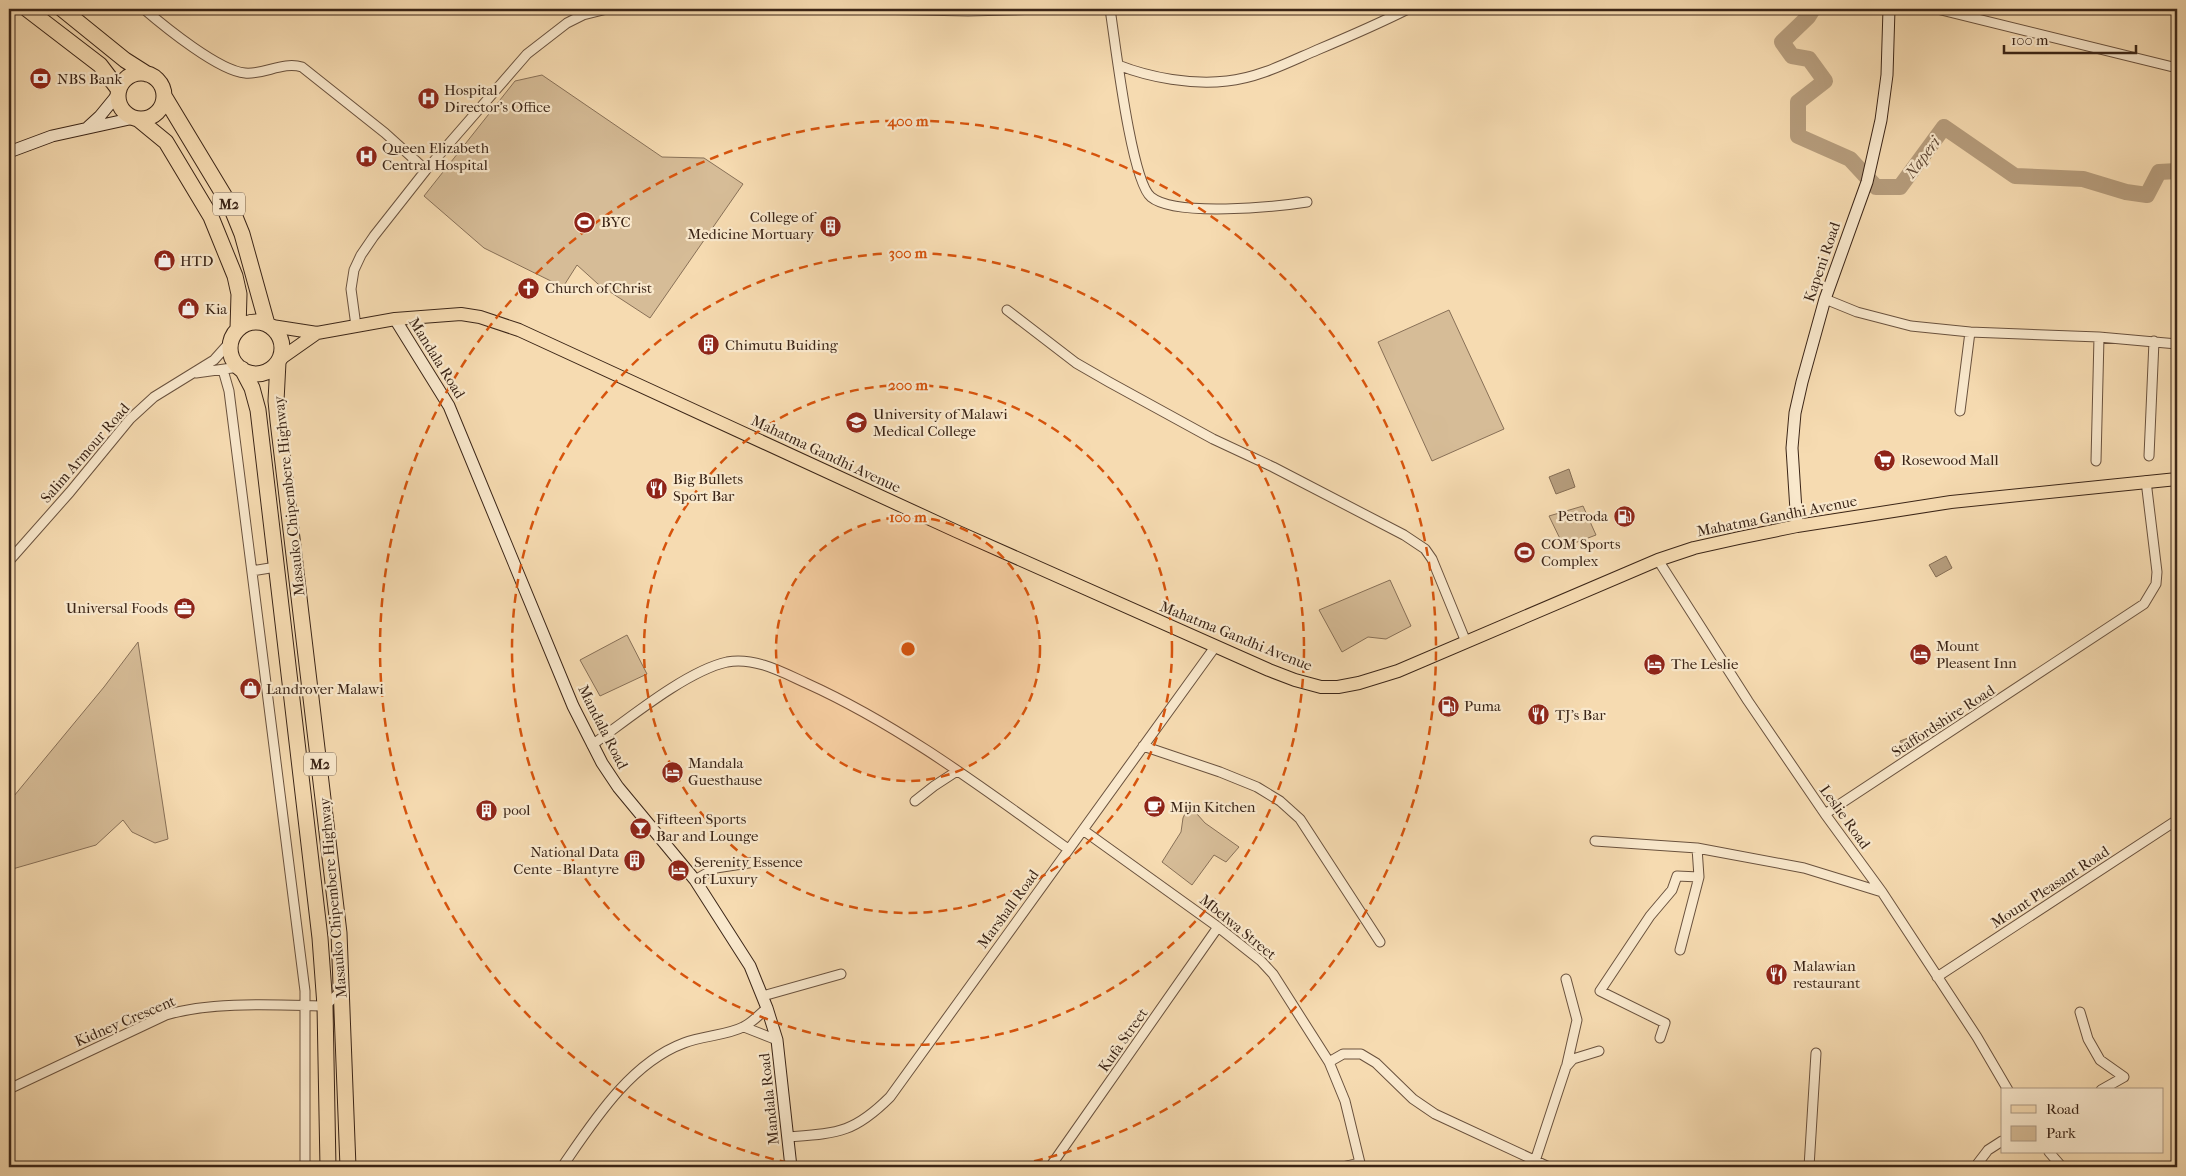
<svg xmlns="http://www.w3.org/2000/svg" width="2186" height="1176" font-family="'IM FELL French Canon',serif">
	<style>
		.green { fill: #d6bc97; stroke: #887057 }
		.water { fill: #b69d7d; stroke: #856d54 }
		.lines { fill: none; stroke-linecap: round; stroke-linejoin: round }
		.river { stroke: #b69d7d; stroke-width: 16 }
		.street-casing { stroke: #6a523e; stroke-width: 11 }
		.secondary-casing { stroke: #3b2517; stroke-width: 13 }
		.primary-casing { stroke: #3b2517; stroke-width: 14 }
		.highway-casing { stroke: #3b2517; stroke-width: 17 }
		.street { stroke: #f9e8cc; stroke-width: 9 }
		.secondary { stroke: #f9e8cc; stroke-width: 11 }
		.primary { stroke: #f6dbb1; stroke-width: 12 }
		.highway { stroke: #f6dbb1; stroke-width: 15 }
		.ring { fill: none; stroke: #d7540d; stroke-width: 2.5; stroke-dasharray: 9 6 }
		.labels { text-anchor: middle; stroke-width: 4.5; stroke-linejoin: round; paint-order: stroke }
		.shield { fill: #f9e8cc; stroke: #74604d; stroke-width: 1 }
		.shield-label { font-size: 14px; font-weight: bold; fill: #3b2517 }
		.poi-label { font-size: 15px; fill: #3b2517; stroke: #f9e8cc; text-anchor: start }
		.street-label { font-size: 15px; fill: #3b2517; stroke: #f9e8cc }
		.water-label { font-size: 16px; font-style: italic; fill: #604936; stroke: #f9e8cc }
		.centre { fill: #d7540d; stroke: #f9e8cc; stroke-width: 2.5 }
		.ring-label { font-size: 15px; text-anchor: middle; font-weight: bold; fill: #d7540d; stroke: #f9e8cc; stroke-width: 4.5; stroke-linejoin: round; paint-order: stroke }
	</style>
	<rect width="100%" height="100%" fill="#f6dbb1"/>
	<filter id="stains"><feTurbulence type="fractalNoise" baseFrequency=".004" numOctaves="4"/><feColorMatrix values="0 0 0 0 .2 0 0 0 0 .09 0 0 0 0 .02 0 0 0 .5 -.17"/></filter>
	<radialGradient id="worn" r=".72"><stop offset=".6" stop-color="#630" stop-opacity="0"/><stop offset="1" stop-color="#630" stop-opacity=".3"/></radialGradient>
	<path class="green" d="M 542,75 L 662,157 L 704,158 L 743,184 L 650,318 L 598,284 L 577,265 L 563,287 L 484,248 L 424,196 L 515,81 Z
		M 1449,310 L 1504,429 L 1432,461 L 1378,342 Z
		M 1583,506 L 1596,535 L 1564,547 L 1549,516 Z
		M 1390,580 L 1411,626 L 1386,639 L 1368,637 L 1342,652 L 1319,610 Z
		M 627,635 L 647,674 L 600,696 L 580,660 Z
		M 138,642 L 168,839 L 155,843 L 132,832 L 123,820 L 96,845 L 9,870 L 9,802 L 104,687 Z
		M 1189,805 L 1205,823 L 1239,847 L 1226,862 L 1214,855 L 1192,885 L 1162,862 L 1181,832 L 1183,818 Z"/>
	<path class="water" d="M 1569,469 L 1575,487 L 1556,494 L 1549,477 Z
		M 1946,556 L 1952,568 L 1936,577 L 1929,565 Z
		M 1921,733 L 1925,743 L 1905,752 L 1900,741 Z"/>
	<g class="lines">
		<path class="river" d="M 1813,9 L 1808,17 L 1782,42 L 1792,56 L 1809,59 L 1825,81 L 1798,102 L 1798,136 L 1850,159 L 1876,187 L 1900,187 L 1944,127 L 2015,176 L 2083,179 L 2126,192 L 2147,195 L 2159,172 L 2177,171"/>
		<defs>
			<path id="street" d="M 144,9 C 165,27 219,71 245,73 C 264,75 283,61 302,67 L 385,133 L 426,170
				M 871,9 L 968,11 L 1044,9
				M 1110,9 C 1115,40 1131,181 1151,197 C 1175,217 1275,207 1307,202
				M 1937,9 L 2177,68
				M 1118,65 C 1151,78 1192,85 1227,81 C 1258,78 1289,62 1317,50 C 1348,37 1378,24 1408,9
				M 1825,299 L 1857,312 L 1911,326 L 1970,332 L 2099,337 L 2177,344
				M 1007,310 L 1076,363 L 1109,382 L 1213,439 L 1273,467 L 1404,535 L 1425,549 L 1432,559 L 1466,642
				M 356,326 L 351,289 L 354,270 L 361,255 L 374,236 L 426,170 L 527,54 L 567,23 L 583,15 L 607,9
				M 223,370 L 229,391 L 305,991 L 305,1167
				M 196,373 L 239,367
				M 1960,411 L 1970,332
				M 2149,456 L 2154,341
				M 2096,461 L 2099,337
				M 1658,560 L 1748,701 L 1825,814 L 1882,892 L 1977,1037 L 2008,1090
				M 9,561 L 70,492 L 130,419 L 154,397 L 214,360 L 231,341
				M 252,571 L 276,567
				M 592,745 C 627,720 686,671 727,662 C 755,657 782,672 806,683 C 901,726 984,789 1068,849
				M 1143,746 L 1220,772 L 1257,787 L 1280,801 L 1300,819 L 1380,942
				M 915,801 L 934,786 L 957,771
				M 1825,814 L 2144,604 L 2156,584 L 2157,572 L 2146,481
				M 1083,830 L 1218,927 L 1261,961 L 1273,974 L 1329,1062 L 1345,1101 L 1361,1167
				M 1595,841 L 1697,848 L 1804,868 L 1882,892
				M 695,880 L 716,868 L 755,862
				M 1680,950 L 1699,877 L 1697,848
				M 1937,977 L 2177,820
				M 1566,979 L 1577,1020 L 1567,1064
				M 763,996 L 841,974
				M 2080,1012 L 2088,1039 L 2100,1060 L 2124,1077 L 2101,1090
				M 744,1027 L 777,1040
				M 1660,1038 L 1665,1023 L 1600,991 L 1650,916 L 1672,890 L 1677,876 L 1699,877
				M 1329,1062 L 1343,1054 L 1361,1054 L 1376,1063 L 1413,1099 L 1435,1114 L 1549,1167
				M 9,1089 L 166,1015 C 212,1001 277,1005 325,1006 L 342,990
				M 789,1137 C 838,1133 854,1133 890,1097 L 1215,647
				M 2049,1152 L 2062,1167
				M 1535,1161 L 1566,1067 L 1573,1059 L 1599,1051
				M 562,1167 C 593,1122 630,1063 684,1043 C 702,1036 728,1035 743,1027 C 752,1023 760,1014 767,1008
				M 1050,1167 L 1218,927
				M 1342,1167 L 1360,1163
				M 1809,1167 L 1816,1053
				M 1975,1167 L 1988,1150 L 2002,1141"/>
			<path id="secondary" d="M 88,127 L 100,116 L 118,94
				M 9,152 L 52,136 L 134,118
				M 395,319 L 449,406 L 573,706 L 602,763 L 618,787 L 695,880 L 750,966 L 767,1008 L 777,1040 L 791,1167
				M 1797,526 L 1792,448 L 1795,413 L 1802,382 L 1825,299 L 1867,182 L 1881,120 L 1887,75 L 1889,9"/>
			<path id="primary" d="M 272,326 L 317,333 L 395,319 L 461,314 L 480,317 L 519,330 L 956,531 L 1269,670 L 1295,680 L 1321,687 L 1338,687 L 1359,683 L 1398,671 L 1658,560 L 1694,548 L 1739,538 L 1797,526 L 1951,502 L 2177,479
				M 280,359 L 317,333"/>
			<path id="highway" d="M 27,9 L 100,65 L 119,90
				M 62,9 L 125,60 L 147,74
				M118 96a23 23 0 1 1 46 0a23 23 0 1 1-46 0Z
				M 164,96 L 231,207 L 242,234 L 267,324
				M 138,119 L 166,142 L 211,217 L 235,276 L 239,294 L 238,329
				M230 348a26 26 0 1 1 52 0a26 26 0 1 1-52 0Z
				M 278,362 L 276,401 L 278,421 L 339,933 L 348,1167
				M 242,369 L 252,388 L 258,410 L 320,938 L 325,1006 L 328,1167"/>
		</defs>
		<use href="#street" class="street-casing"/>
		<use href="#secondary" class="secondary-casing"/>
		<use href="#primary" class="primary-casing"/>
		<use href="#highway" class="highway-casing"/>
		<use href="#street" class="street"/>
		<use href="#secondary" class="secondary"/>
		<use href="#primary" class="primary"/>
		<use href="#highway" class="highway"/>
	</g>
	<circle cx="908" cy="649" r="132" fill="#d7540d" fill-opacity=".12"/>
	<g class="ring">
		<circle cx="908" cy="649" r="132"/>
		<circle cx="908" cy="649" r="264"/>
		<circle cx="908" cy="649" r="396"/>
		<path d="M803 1166A528 528 0 1 1 1013 1166"/>
	</g>
	<defs>
		<symbol id="bank-disc" viewBox="-11 -11 22 22"><circle r="9.5" fill="#8f2418" stroke="#f9e8cc"/><path d="M-6-4H6V4H-6ZM0-2.3a2.3 2.3 0 1 0 0 4.6a2.3 2.3 0 1 0 0-4.6Z" fill="#fff"/></symbol>
		<symbol id="hospital-disc" viewBox="-11 -11 22 22"><circle r="9.5" fill="#8f2418" stroke="#f9e8cc"/><path d="M-5-5h3v3.5h4V-5h3V5h-3V1.5h-4V5h-3Z" fill="#fff"/></symbol>
		<symbol id="stadium-disc" viewBox="-11 -11 22 22"><circle r="9.5" fill="#8f2418" stroke="#f9e8cc"/><path d="M0-5a6.5 5 0 1 0 0 10a6.5 5 0 1 0 0-10ZM-3.5-1.8h7v3.6h-7Z" fill="#fff"/></symbol>
		<symbol id="building-disc" viewBox="-11 -11 22 22"><circle r="9.5" fill="#8f2418" stroke="#f9e8cc"/><path d="M-4-6H4V6H1V3H-1V6H-4ZM-2.5-4.3h1.7v1.8h-1.7ZM.8-4.3h1.7v1.8H.8ZM-2.5-1h1.7V.8h-1.7ZM.8-1h1.7V.8H.8Z" fill="#fff"/></symbol>
		<symbol id="shop-disc" viewBox="-11 -11 22 22"><circle r="9.5" fill="#8f2418" stroke="#f9e8cc"/><path d="M-5-2.5h2.3a2.7 3.5 0 0 1 5.4 0H5L5.5 6h-11ZM-1.5-2.5h3a1.5 2.3 0 0 0-3 0Z" fill="#fff"/></symbol>
		<symbol id="church-disc" viewBox="-11 -11 22 22"><circle r="9.5" fill="#8f2418" stroke="#f9e8cc"/><path d="M-1.2-6h2.4v3.5h3.3v2.4h-3.3V6h-2.4V-.1h-3.3v-2.4h3.3Z" fill="#fff"/></symbol>
		<symbol id="university-disc" viewBox="-11 -11 22 22"><circle r="9.5" fill="#8f2418" stroke="#f9e8cc"/><path d="M0-5L7-2L0 1L-7-2ZM-4 1L0 2.5L4 1V4Q0 6-4 4Z" fill="#fff"/></symbol>
		<symbol id="supermarket-disc" viewBox="-11 -11 22 22"><circle r="9.5" fill="#8f2418" stroke="#f9e8cc"/><path d="M-6-5.5h2.5l.6 2H6L4.5 2H-2.5L-4.4-4H-6ZM-1.5 3.2a1.3 1.3 0 1 0 .1 0ZM3 3.2a1.3 1.3 0 1 0 .1 0Z" fill="#fff"/></symbol>
		<symbol id="restaurant-disc" viewBox="-11 -11 22 22"><circle r="9.5" fill="#8f2418" stroke="#f9e8cc"/><path d="M-5-6h1v4h1v-4h1v4h1v-4h1v5L-1.5 .5V6h-2V.5L-5-1ZM5-6V6H3V1.5H1.5Q1.5-4 5-6Z" fill="#fff"/></symbol>
		<symbol id="fuel-disc" viewBox="-11 -11 22 22"><circle r="9.5" fill="#8f2418" stroke="#f9e8cc"/><path d="M-5.5-6h7V0h2V4h1.3V-2.5L3-4.5l.8-.8L6-3V5H2.5V1h-1V6h-7ZM-4.2-4.7v3.2H.2V-4.7Z" fill="#fff"/></symbol>
		<symbol id="office-disc" viewBox="-11 -11 22 22"><circle r="9.5" fill="#8f2418" stroke="#f9e8cc"/><path d="M-6-3h4V-5.5h4V-3h4V5H-6ZM-1-4.5V-3h2v-1.5ZM-6 0V1H6V0Z" fill="#fff"/></symbol>
		<symbol id="hotel-disc" viewBox="-11 -11 22 22"><circle r="9.5" fill="#8f2418" stroke="#f9e8cc"/><path d="M-6-4.5h1.5V1H6V5H4.5V3h-9V5H-6ZM-4 0a1.8 1.8 0 1 1 3.6 0ZM.5 0V-2.5h3Q6-2.5 6 0Z" fill="#fff"/></symbol>
		<symbol id="cafe-disc" viewBox="-11 -11 22 22"><circle r="9.5" fill="#8f2418" stroke="#f9e8cc"/><path d="M-5.5-4.5H6V0H3Q3 3.5 0 3.5H-2.5Q-5.5 3.5-5.5 0ZM3-3.2v2h1.7v-2ZM-6 4.5H4V6H-6Z" fill="#fff"/></symbol>
		<symbol id="bar-disc" viewBox="-11 -11 22 22"><circle r="9.5" fill="#8f2418" stroke="#f9e8cc"/><path d="M-6-5H6L.8 .8V4.5H3.5V6h-7V4.5H-.8V.8Z" fill="#fff"/></symbol>
	</defs>
	<g fill-rule="evenodd">
		<use href="#bank-disc" x="28" y="66" width="25" height="25"/>
		<use href="#hospital-disc" x="416" y="86" width="25" height="25"/>
		<use href="#hospital-disc" x="354" y="144" width="25" height="25"/>
		<use href="#stadium-disc" x="572" y="210" width="25" height="25"/>
		<use href="#building-disc" x="818" y="214" width="25" height="25"/>
		<use href="#shop-disc" x="152" y="248" width="25" height="25"/>
		<use href="#church-disc" x="516" y="276" width="25" height="25"/>
		<use href="#shop-disc" x="176" y="296" width="25" height="25"/>
		<use href="#building-disc" x="696" y="332" width="25" height="25"/>
		<use href="#university-disc" x="844" y="410" width="25" height="25"/>
		<use href="#supermarket-disc" x="1872" y="448" width="25" height="25"/>
		<use href="#restaurant-disc" x="644" y="476" width="25" height="25"/>
		<use href="#fuel-disc" x="1612" y="504" width="25" height="25"/>
		<use href="#stadium-disc" x="1512" y="540" width="25" height="25"/>
		<use href="#office-disc" x="172" y="596" width="25" height="25"/>
		<use href="#hotel-disc" x="1908" y="642" width="25" height="25"/>
		<use href="#hotel-disc" x="1642" y="652" width="25" height="25"/>
		<use href="#shop-disc" x="238" y="676" width="25" height="25"/>
		<use href="#fuel-disc" x="1436" y="694" width="25" height="25"/>
		<use href="#restaurant-disc" x="1526" y="702" width="25" height="25"/>
		<use href="#hotel-disc" x="660" y="760" width="25" height="25"/>
		<use href="#cafe-disc" x="1142" y="794" width="25" height="25"/>
		<use href="#building-disc" x="474" y="798" width="25" height="25"/>
		<use href="#bar-disc" x="628" y="816" width="25" height="25"/>
		<use href="#building-disc" x="622" y="848" width="25" height="25"/>
		<use href="#hotel-disc" x="666" y="858" width="25" height="25"/>
		<use href="#restaurant-disc" x="1764" y="962" width="25" height="25"/>
	</g>
	<g class="labels">
		<g class="shield">
			<rect x="213" y="192.5" width="32" height="23" rx="4"/>
			<rect x="304" y="752.5" width="32" height="23" rx="4"/>
		</g>
		<g class="shield-label">
			<text x="229" y="209">M2</text>
			<text x="320" y="769">M2</text>
		</g>
		<g class="poi-label">
			<text x="57" y="84">NBS Bank</text>
			<text x="444" y="95">Hospital<tspan x="444" dy="17">Director's Office</tspan></text>
			<text x="382" y="153">Queen Elizabeth<tspan x="382" dy="17">Central Hospital</tspan></text>
			<text x="814" y="222" text-anchor="end">College of<tspan x="814" dy="17">Medicine Mortuary</tspan></text>
			<text x="601" y="227">BYC</text>
			<text x="180" y="266">HTD</text>
			<text x="545" y="293">Church of Christ</text>
			<text x="205" y="314">Kia</text>
			<text x="725" y="350">Chimutu Buiding</text>
			<text x="873" y="419">University of Malawi<tspan x="873" dy="17">Medical College</tspan></text>
			<text x="1901" y="465">Rosewood Mall</text>
			<text x="673" y="484">Big Bullets<tspan x="673" dy="17">Sport Bar</tspan></text>
			<text x="1608" y="521" text-anchor="end">Petroda</text>
			<text x="1541" y="549">COM Sports<tspan x="1541" dy="17">Complex</tspan></text>
			<text x="168" y="613" text-anchor="end">Universal Foods</text>
			<text x="1936" y="651">Mount<tspan x="1936" dy="17">Pleasent Inn</tspan></text>
			<text x="1671" y="669">The Leslie</text>
			<text x="266" y="694">Landrover Malawi</text>
			<text x="1464" y="711">Puma</text>
			<text x="1555" y="720">TJ's Bar</text>
			<text x="688" y="768">Mandala<tspan x="688" dy="17">Guesthause</tspan></text>
			<text x="1170" y="812">Mijn Kitchen</text>
			<text x="503" y="815">pool</text>
			<text x="656" y="824">Fifteen Sports<tspan x="656" dy="17">Bar and Lounge</tspan></text>
			<text x="619" y="857" text-anchor="end">National Data<tspan x="619" dy="17">Cente - Blantyre</tspan></text>
			<text x="694" y="867">Serenity Essence<tspan x="694" dy="17">of Luxury</tspan></text>
			<text x="1793" y="971">Malawian<tspan x="1793" dy="17">restaurant</tspan></text>
		</g>
		<g class="street-label">
			<text transform="translate(1822 262) rotate(-71)" y="5">Kapeni Road</text>
			<text transform="translate(437 358) rotate(58)" y="5">Mandala Road</text>
			<text transform="translate(85 453) rotate(-49)" y="5">Salim Armour Road</text>
			<text transform="translate(826 454) rotate(25)" y="5">Mahatma Gandhi Avenue</text>
			<text transform="translate(289 496) rotate(-96)" y="5">Masauko Chipembere Highway</text>
			<text transform="translate(1777 516) rotate(-11)" y="5">Mahatma Gandhi Avenue</text>
			<text transform="translate(1236 636) rotate(22)" y="5">Mahatma Gandhi Avenue</text>
			<text transform="translate(1943 721) rotate(-33)" y="5">Staffordshire Road</text>
			<text transform="translate(603 727) rotate(63)" y="5">Mandala Road</text>
			<text transform="translate(1845 817) rotate(54)" y="5">Leslie Road</text>
			<text transform="translate(2050 887) rotate(-33)" y="5">Mount Pleasant Road</text>
			<text transform="translate(333 898) rotate(-95)" y="5">Masauko Chipembere Highway</text>
			<text transform="translate(1008 909) rotate(-54)" y="5">Marshall Road</text>
			<text transform="translate(1238 927) rotate(39)" y="5">Mbelwa Street</text>
			<text transform="translate(125 1021) rotate(-23)" y="5">Kidney Crescent</text>
			<text transform="translate(1123 1040) rotate(-55)" y="5">Kufa Street</text>
			<text transform="translate(769 1099) rotate(-96)" y="5">Mandala Road</text>
		</g>
		<g class="water-label">
			<text transform="translate(1922 157) rotate(-53)" y="6">Naperi</text>
		</g>
	</g>
	<circle cx="908" cy="649" r="8" class="centre"/>
	<g class="ring-label">
		<text x="908" y="126">400 m</text>
		<text x="908" y="258">300 m</text>
		<text x="908" y="390">200 m</text>
		<text x="908" y="522">100 m</text>
	</g>
	<rect width="2186" height="1176" fill="none" stroke="#f6dbb1" stroke-width="30"/>
	<rect x="10" y="10" width="2166" height="1156" fill="none" stroke="#3b2517" stroke-width="2.5"/>
	<rect x="15" y="15" width="2156" height="1146" fill="none" stroke="#3b2517"/>
	<rect x="2001" y="1088" width="162" height="65" fill="#f9e8cc" stroke="#ad9a84"/>
	<rect x="2011" y="1105" width="25" height="8" fill="#f6dbb1" stroke="#ad9a84"/>
	<text x="2046" y="1114" font-size="15" fill="#3b2517">Road</text>
	<rect x="2011" y="1126" width="25" height="15" fill="#d6bc97" stroke="#ad9a84"/>
	<text x="2046" y="1138" font-size="15" fill="#3b2517">Park</text>
	<path d="M2004 45v8h132v-8" fill="none" stroke="#3b2517" stroke-width="2.5"/>
	<text x="2011" y="45" font-size="15" fill="#3b2517" stroke="#f9e8cc" stroke-width="4" paint-order="stroke">100 m</text>
	<rect width="100%" height="100%" filter="url(#stains)"/>
	<rect width="100%" height="100%" fill="url(#worn)"/>
</svg>
